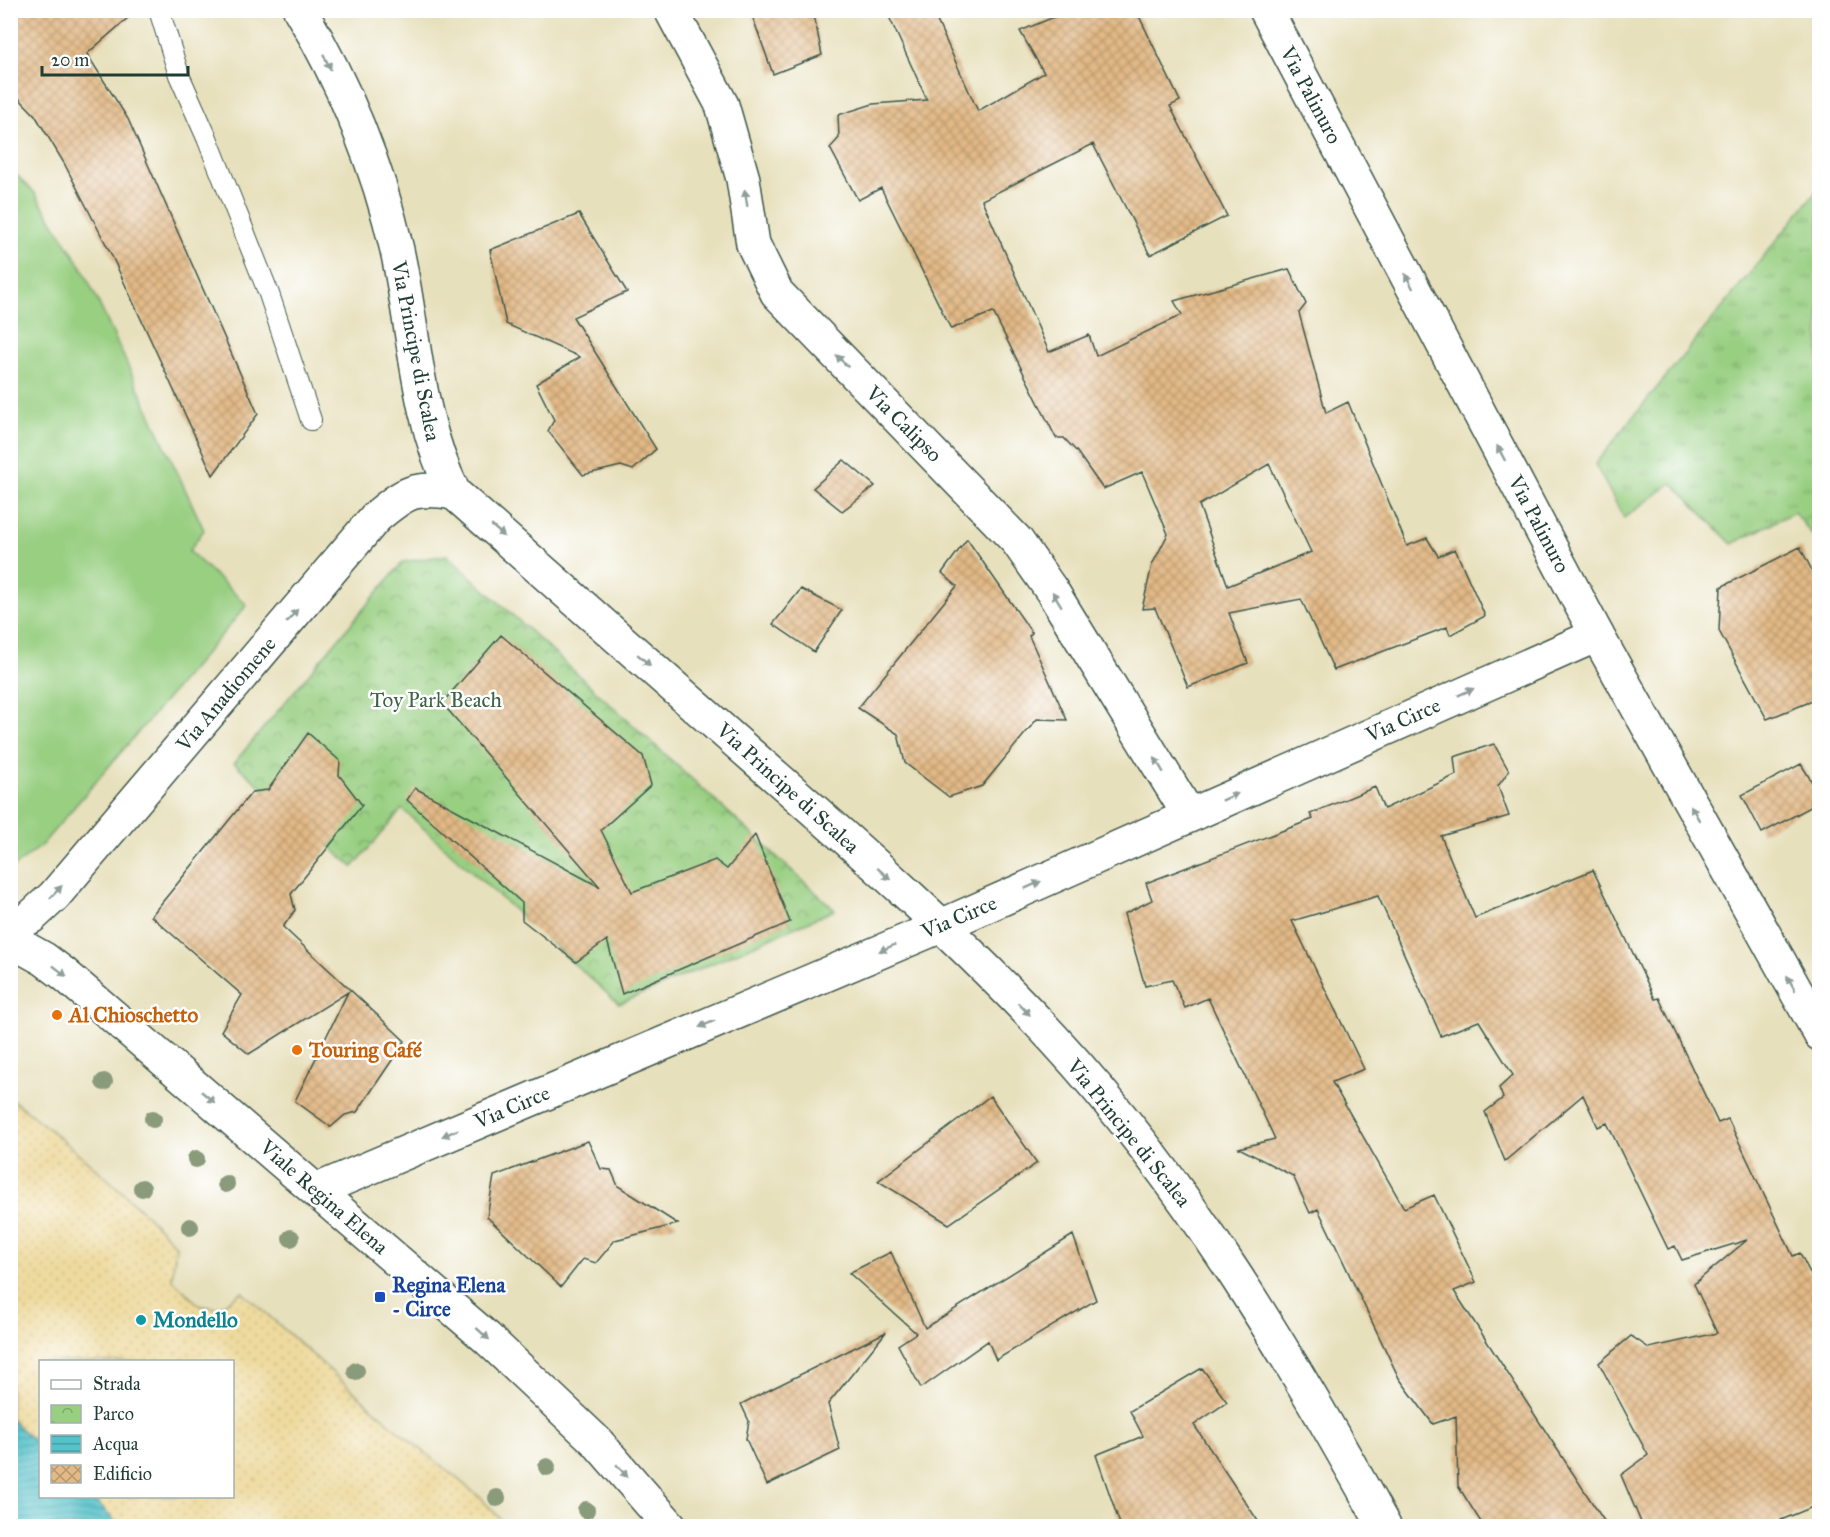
<svg xmlns="http://www.w3.org/2000/svg" width="1830" height="1537" font-family="'IM FELL Great Primer',serif">
	<style>
		.grass { fill: url(#grass-tufts); stroke: #5c865a; stroke-width: 1.5 }
		.sand { fill: url(#sand-dots); stroke: #868c69; stroke-width: 1.5 }
		.park { fill: url(#park-crowns); stroke: #5c865a; stroke-width: 1.5 }
		.garden { fill: #98cf81; stroke: #5c865a; stroke-width: 1.5 }
		.water { fill: url(#water-rules); stroke: #3a807f; stroke-width: 1.5 }
		.building { fill: url(#building-cross-hatch); fill-rule: evenodd }
		.lines { fill: none; stroke-linecap: round; stroke-linejoin: round }
		.lane-casing { stroke: #3d5548; stroke-width: 22 }
		.street-casing { stroke: #3d5548; stroke-width: 36 }
		.secondary-casing { stroke: #3d5548; stroke-width: 36 }
		.lane { stroke: #fff; stroke-width: 20 }
		.street { stroke: #fff; stroke-width: 33 }
		.secondary { stroke: #fff; stroke-width: 33 }
		.tree { fill: #8a9b7c }
		.oneway { fill: #8f9e9a }
		.food-dot { fill: #e8710a; stroke: #fff; stroke-width: 2 }
		.transit-dot { fill: #1a4fb4; stroke: #fff; stroke-width: 2 }
		.culture-dot { fill: #0f9aa8; stroke: #fff; stroke-width: 2 }
		.labels { text-anchor: middle; stroke-width: 5; stroke-linejoin: round; paint-order: stroke }
		.street-label { font-size: 21px; fill: #1f3d34; stroke: #fff }
		.park-label { font-size: 21px; fill: #3d6247; stroke: #fff }
		.food-label { font-size: 21px; font-weight: bold; fill: #c56008; stroke: #fff; text-anchor: start }
		.transit-label { font-size: 21px; font-weight: bold; fill: #164399; stroke: #fff; text-anchor: start }
		.culture-label { font-size: 21px; font-weight: bold; fill: #0d838f; stroke: #fff; text-anchor: start }
	</style>
	<defs>
		<pattern id="grass-tufts" width="24" height="20" patternUnits="userSpaceOnUse" patternTransform="scale(1.5)"><rect width="24" height="20" fill="#98cf81"/><path d="M3 7l-1-3M5 7V3M7 7l1-3M15 17l-1-3M17 17v-4M19 17l1-3" fill="none" stroke="#7ba96a"/></pattern>
		<pattern id="sand-dots" width="8" height="8" patternUnits="userSpaceOnUse" patternTransform="scale(1.5)"><rect width="8" height="8" fill="#eeda9e"/><path d="M2 2h.1M6 6h.1" fill="none" stroke="#ccbc89" stroke-width="1.8" stroke-linecap="round"/></pattern>
		<pattern id="park-crowns" width="20" height="18" patternUnits="userSpaceOnUse" patternTransform="scale(1.5)"><rect width="20" height="18" fill="#98cf81"/><path d="M2 6a3 3 0 1 1 6 0M12 15a3 3 0 1 1 6 0" fill="none" stroke="#7ba96a"/></pattern>
		<pattern id="water-rules" width="6" height="5" patternUnits="userSpaceOnUse" patternTransform="scale(1.5)"><rect width="6" height="5" fill="#55c2ca"/><path d="M0 2.5h6" fill="none" stroke="#469fa5"/></pattern>
		<pattern id="building-cross-hatch" width="8" height="8" patternUnits="userSpaceOnUse" patternTransform="scale(1.5)"><rect width="8" height="8" fill="#e3b986"/><path d="M0 0l8 8M0 8l8-8" fill="none" stroke="#b7986e"/></pattern>
	</defs>
	<rect width="100%" height="100%" fill="#fff"/>
	<filter id="ink" filterUnits="userSpaceOnUse"><feTurbulence type="fractalNoise" baseFrequency=".0167" numOctaves="2"/><feDisplacementMap in="SourceGraphic" scale="12" xChannelSelector="R" yChannelSelector="G"/><feConvolveMatrix kernelMatrix="1 2 1 2 8 2 1 2 1" color-interpolation-filters="sRGB"/></filter>
	<filter id="wash" filterUnits="userSpaceOnUse"><feTurbulence type="fractalNoise" baseFrequency=".008" numOctaves="4" result="noise"/><feDisplacementMap in="SourceGraphic" scale="24" xChannelSelector="R" yChannelSelector="G"/><feGaussianBlur stdDeviation="1.35" result="paint"/><feColorMatrix in="noise" values="0 0 0 0 0 0 0 0 0 0 0 0 0 0 0 0 0 1.4 0 .05"/><feComposite in="paint" operator="in"/></filter>
	<g filter="url(#wash)">
		<rect width="100%" height="100%" fill="#e7e0bc"/>
		<path class="grass" d="M 1819,188 L 1819,543 L 1794,512 L 1732,544 L 1672,483 L 1624,518 L 1595,464 Z"/>
		<path class="sand" d="M 10,1098 C 68,1143 127,1192 176,1246 L 172,1279 L 200,1306 L 218,1308 L 242,1292 L 395,1428 L 481,1498 L 507,1526 L 119,1526 L 92,1497 L 232,1496 L 232,1362 L 40,1362 L 40,1447 L 11,1419 Z"/>
		<path class="park" d="M 447,555 L 835,910 L 619,1004 L 402,809 L 353,867 L 234,763 L 403,562 Z"/>
		<path class="garden" d="M 10,169 L 34,192 L 83,269 L 204,530 L 189,551 L 247,605 L 40,847 L 11,869 Z"/>
		<path class="water" d="M 10,1419 L 40,1447 L 40,1496 L 92,1497 L 119,1526 L 11,1526 Z"/>
		<g id="blocks">
			<path class="building" d="M 10,10 L 137,10 L 87,54 L 128,119 L 258,414 L 213,475 L 111,254 L 64,163 L 35,115 L 10,89 Z
				M 750,10 L 813,10 L 822,55 L 773,74 Z
				M 886,10 L 932,10 L 978,111 L 1044,73 L 1020,31 L 1071,10 L 1136,10 L 1180,101 L 1170,106 L 1227,216 L 1150,255 L 1093,144 L 982,200 L 1049,352 L 1089,335 L 1096,356 L 1182,315 L 1174,301 L 1289,269 L 1306,304 L 1299,313 L 1326,413 L 1348,402 L 1407,546 L 1427,538 L 1438,556 L 1455,549 L 1485,616 L 1450,635 L 1447,627 L 1334,670 L 1301,599 L 1229,613 L 1248,663 L 1188,687 L 1155,608 L 1142,609 L 1152,565 L 1168,534 L 1142,472 L 1103,489 L 1077,452 L 1064,438 L 1056,438 L 993,312 L 951,329 L 881,188 L 858,200 L 830,148 L 839,138 L 838,115 L 873,104 L 927,100 ZM 1269,464 L 1311,552 L 1228,586 L 1199,505 Z
				M 579,214 L 627,292 L 573,317 L 656,449 L 633,470 L 621,466 L 583,475 L 548,431 L 554,420 L 536,384 L 580,357 L 506,324 L 490,250 Z
				M 844,460 L 875,486 L 842,511 L 813,488 Z
				M 967,539 L 1032,633 L 1029,636 L 1067,720 L 1037,719 L 982,786 L 949,797 L 905,763 L 898,734 L 858,708 L 957,586 L 942,573 Z
				M 1800,547 L 1820,586 L 1820,698 L 1767,719 L 1719,631 L 1721,587 Z
				M 801,589 L 842,610 L 814,652 L 773,624 Z
				M 501,635 L 643,756 L 651,785 L 601,830 L 632,892 L 715,860 L 727,869 L 755,835 L 790,922 L 622,994 L 607,940 L 576,962 L 522,920 L 522,903 L 407,800 L 415,788 L 600,887 L 442,703 Z
				M 308,733 L 340,761 L 339,775 L 362,805 L 291,894 L 295,910 L 283,927 L 405,1041 L 357,1112 L 345,1115 L 331,1127 L 295,1101 L 348,992 L 249,1054 L 221,1031 L 242,995 L 151,916 L 252,792 L 268,790 Z
				M 1494,744 L 1509,771 L 1498,786 L 1509,816 L 1441,836 L 1475,918 L 1593,870 L 1655,999 L 1659,998 L 1718,1123 L 1728,1119 L 1793,1256 L 1800,1253 L 1820,1293 L 1820,1504 L 1764,1527 L 1643,1527 L 1621,1475 L 1648,1455 L 1599,1363 L 1631,1336 L 1649,1348 L 1717,1333 L 1694,1284 L 1747,1240 L 1682,1260 L 1675,1246 L 1668,1249 L 1607,1123 L 1598,1127 L 1583,1095 L 1505,1161 L 1485,1112 L 1503,1098 L 1499,1088 L 1513,1075 L 1479,1021 L 1441,1036 L 1378,896 L 1292,921 L 1364,1069 L 1332,1082 L 1404,1208 L 1434,1195 L 1476,1282 L 1454,1291 L 1608,1527 L 1484,1527 L 1458,1486 L 1456,1416 L 1433,1424 L 1399,1378 L 1318,1209 L 1310,1213 L 1293,1176 L 1239,1148 L 1275,1139 L 1208,998 L 1185,1008 L 1172,980 L 1145,986 L 1124,914 L 1152,900 L 1146,883 L 1313,819 L 1310,814 L 1375,787 L 1384,809 L 1456,775 L 1454,757 Z
				M 1801,764 L 1820,795 L 1820,802 L 1762,833 L 1742,795 Z
				M 990,1096 L 1037,1163 L 949,1224 L 878,1181 Z
				M 588,1141 L 601,1169 L 611,1170 L 618,1186 L 678,1224 L 615,1240 L 596,1263 L 583,1259 L 561,1287 L 487,1217 L 494,1176 Z
				M 1073,1235 L 1096,1300 L 996,1360 L 988,1341 L 921,1388 L 898,1345 L 916,1333 L 849,1273 L 891,1252 L 925,1328 Z
				M 886,1332 L 828,1404 L 840,1450 L 767,1485 L 746,1439 L 749,1421 L 741,1404 Z
				M 1202,1368 L 1227,1402 L 1194,1425 L 1262,1527 L 1121,1527 L 1096,1455 L 1143,1436 L 1130,1411 Z"/>
		</g>
	</g>
	<g filter="url(#ink)">
		<use href="#blocks" fill-opacity="0" stroke="#3d5548" stroke-width="1.5"/>
		<g class="lines">
			<defs>
				<path id="lane" d="M 159,10 L 179,75 L 207,138 L 269,294 L 311,420"/>
				<path id="street" d="M 671,10 L 722,105 L 743,179 L 753,244 L 777,293 L 1017,541 L 1052,591 L 1189,815
					M 10,928 L 31,917 L 54,896 L 376,517 C 406,492 414,486 454,493
					M 10,940 L 44,959 L 64,974 L 487,1338 L 597,1442 L 670,1526
					M 317,1190 L 941,926 L 1597,635"/>
				<path id="secondary" d="M 300,10 C 344,83 378,167 397,250 C 415,332 416,417 454,493 C 556,583 658,673 760,763 C 861,851 962,940 1053,1038 C 1188,1184 1289,1354 1384,1526
					M 1266,10 L 1597,635 L 1820,1034"/>
			</defs>
			<use href="#lane" class="lane-casing"/>
			<use href="#street" class="street-casing"/>
			<use href="#secondary" class="secondary-casing"/>
			<use href="#lane" class="lane"/>
			<use href="#street" class="street"/>
			<use href="#secondary" class="secondary"/>
		</g>
		<g class="tree">
			<circle cx="104" cy="1082" r="9"/>
			<circle cx="153" cy="1119" r="9"/>
			<circle cx="196" cy="1159" r="9"/>
			<circle cx="226" cy="1184" r="9"/>
			<circle cx="142" cy="1188" r="9"/>
			<circle cx="190" cy="1227" r="9"/>
			<circle cx="291" cy="1238" r="9"/>
			<circle cx="356" cy="1371" r="9"/>
			<circle cx="547" cy="1467" r="9"/>
			<circle cx="497" cy="1498" r="9"/>
			<circle cx="586" cy="1510" r="9"/>
		</g>
		<defs><path id="oneway-solid" d="M-6-.8H1V-3.2L6.5 0L1 3.2V.8H-6Z" transform="scale(1.5)"/></defs>
		<g class="oneway">
			<use href="#oneway-solid" transform="translate(327 62) rotate(65)"/>
			<use href="#oneway-solid" transform="translate(746 198) rotate(-99)"/>
			<use href="#oneway-solid" transform="translate(1409 281) rotate(-118)"/>
			<use href="#oneway-solid" transform="translate(842 361) rotate(-135)"/>
			<use href="#oneway-solid" transform="translate(1501 453) rotate(-118)"/>
			<use href="#oneway-solid" transform="translate(498 531) rotate(41)"/>
			<use href="#oneway-solid" transform="translate(1057 599) rotate(-122)"/>
			<use href="#oneway-solid" transform="translate(292 616) rotate(-50)"/>
			<use href="#oneway-solid" transform="translate(644 660) rotate(41)"/>
			<use href="#oneway-solid" transform="translate(1466 692) rotate(-24)"/>
			<use href="#oneway-solid" transform="translate(1159 765) rotate(-121)"/>
			<use href="#oneway-solid" transform="translate(1230 797) rotate(-24)"/>
			<use href="#oneway-solid" transform="translate(1695 813) rotate(-120)"/>
			<use href="#oneway-solid" transform="translate(884 874) rotate(42)"/>
			<use href="#oneway-solid" transform="translate(1033 885) rotate(-24)"/>
			<use href="#oneway-solid" transform="translate(56 892) rotate(-47)"/>
			<use href="#oneway-solid" transform="translate(887 948) rotate(157)"/>
			<use href="#oneway-solid" transform="translate(60 971) rotate(38)"/>
			<use href="#oneway-solid" transform="translate(1791 983) rotate(-119)"/>
			<use href="#oneway-solid" transform="translate(1024 1009) rotate(45)"/>
			<use href="#oneway-solid" transform="translate(707 1024) rotate(157)"/>
			<use href="#oneway-solid" transform="translate(208 1097) rotate(40)"/>
			<use href="#oneway-solid" transform="translate(450 1133) rotate(157)"/>
			<use href="#oneway-solid" transform="translate(483 1334) rotate(42)"/>
			<use href="#oneway-solid" transform="translate(622 1471) rotate(49)"/>
		</g>
	</g>
	<g class="food-dot">
		<circle cx="57" cy="1015" r="6"/>
		<circle cx="297" cy="1050" r="6"/>
	</g>
	<rect class="transit-dot" x="374" y="1291" width="12" height="12" rx="3"/>
	<circle class="culture-dot" cx="141" cy="1320" r="6"/>
	<g class="labels">
		<g class="street-label">
			<text transform="translate(1311 95) rotate(62)" y="7">Via Palinuro</text>
			<text transform="translate(416 351) rotate(79)" y="7">Via Principe di Scalea</text>
			<text transform="translate(904 424) rotate(45)" y="7">Via Calipso</text>
			<text transform="translate(1539 524) rotate(62)" y="7">Via Palinuro</text>
			<text transform="translate(226 694) rotate(-50)" y="7">Via Anadiomene</text>
			<text transform="translate(1403 720) rotate(-24)" y="7">Via Circe</text>
			<text transform="translate(788 788) rotate(42)" y="7">Via Principe di Scalea</text>
			<text transform="translate(959 917) rotate(-23)" y="7">Via Circe</text>
			<text transform="translate(512 1107) rotate(-23)" y="7">Via Circe</text>
			<text transform="translate(1129 1133) rotate(51)" y="7">Via Principe di Scalea</text>
			<text transform="translate(324 1197) rotate(41)" y="7">Viale Regina Elena</text>
		</g>
		<g class="park-label">
			<text x="436" y="707">Toy Park Beach</text>
		</g>
		<g class="food-label">
			<text x="69" y="1022">Al Chioschetto</text>
			<text x="309" y="1057">Touring Café</text>
		</g>
		<g class="transit-label">
			<text x="392" y="1292">Regina Elena<tspan x="392" dy="24">- Circe</tspan></text>
		</g>
		<g class="culture-label">
			<text x="153" y="1327">Mondello</text>
		</g>
	</g>
	<rect width="1830" height="1537" fill="none" stroke="#fff" stroke-width="36"/>
	<rect x="39" y="1360" width="195" height="138" fill="#ffffff" stroke="#a5b1ae" stroke-width="1.5"/>
	<rect x="51" y="1380" width="30" height="9" fill="#ffffff" stroke="#a5b1ae" stroke-width="1.5"/>
	<text x="93" y="1390" font-size="18" fill="#1f3d34">Strada</text>
	<rect x="51" y="1405" width="30" height="18" fill="url(#park-crowns)" stroke="#a5b1ae" stroke-width="1.5"/>
	<text x="93" y="1420" font-size="18" fill="#1f3d34">Parco</text>
	<rect x="51" y="1435" width="30" height="18" fill="url(#water-rules)" stroke="#a5b1ae" stroke-width="1.5"/>
	<text x="93" y="1450" font-size="18" fill="#1f3d34">Acqua</text>
	<rect x="51" y="1465" width="30" height="18" fill="url(#building-cross-hatch)" stroke="#a5b1ae" stroke-width="1.5"/>
	<text x="93" y="1480" font-size="18" fill="#1f3d34">Edificio</text>
	<path d="M42 66v9h146v-9" fill="none" stroke="#1f3d34" stroke-width="3"/>
	<text x="51" y="66" font-size="18" fill="#1f3d34" stroke="#ffffff" stroke-width="4.5" paint-order="stroke">20 m</text>
</svg>
